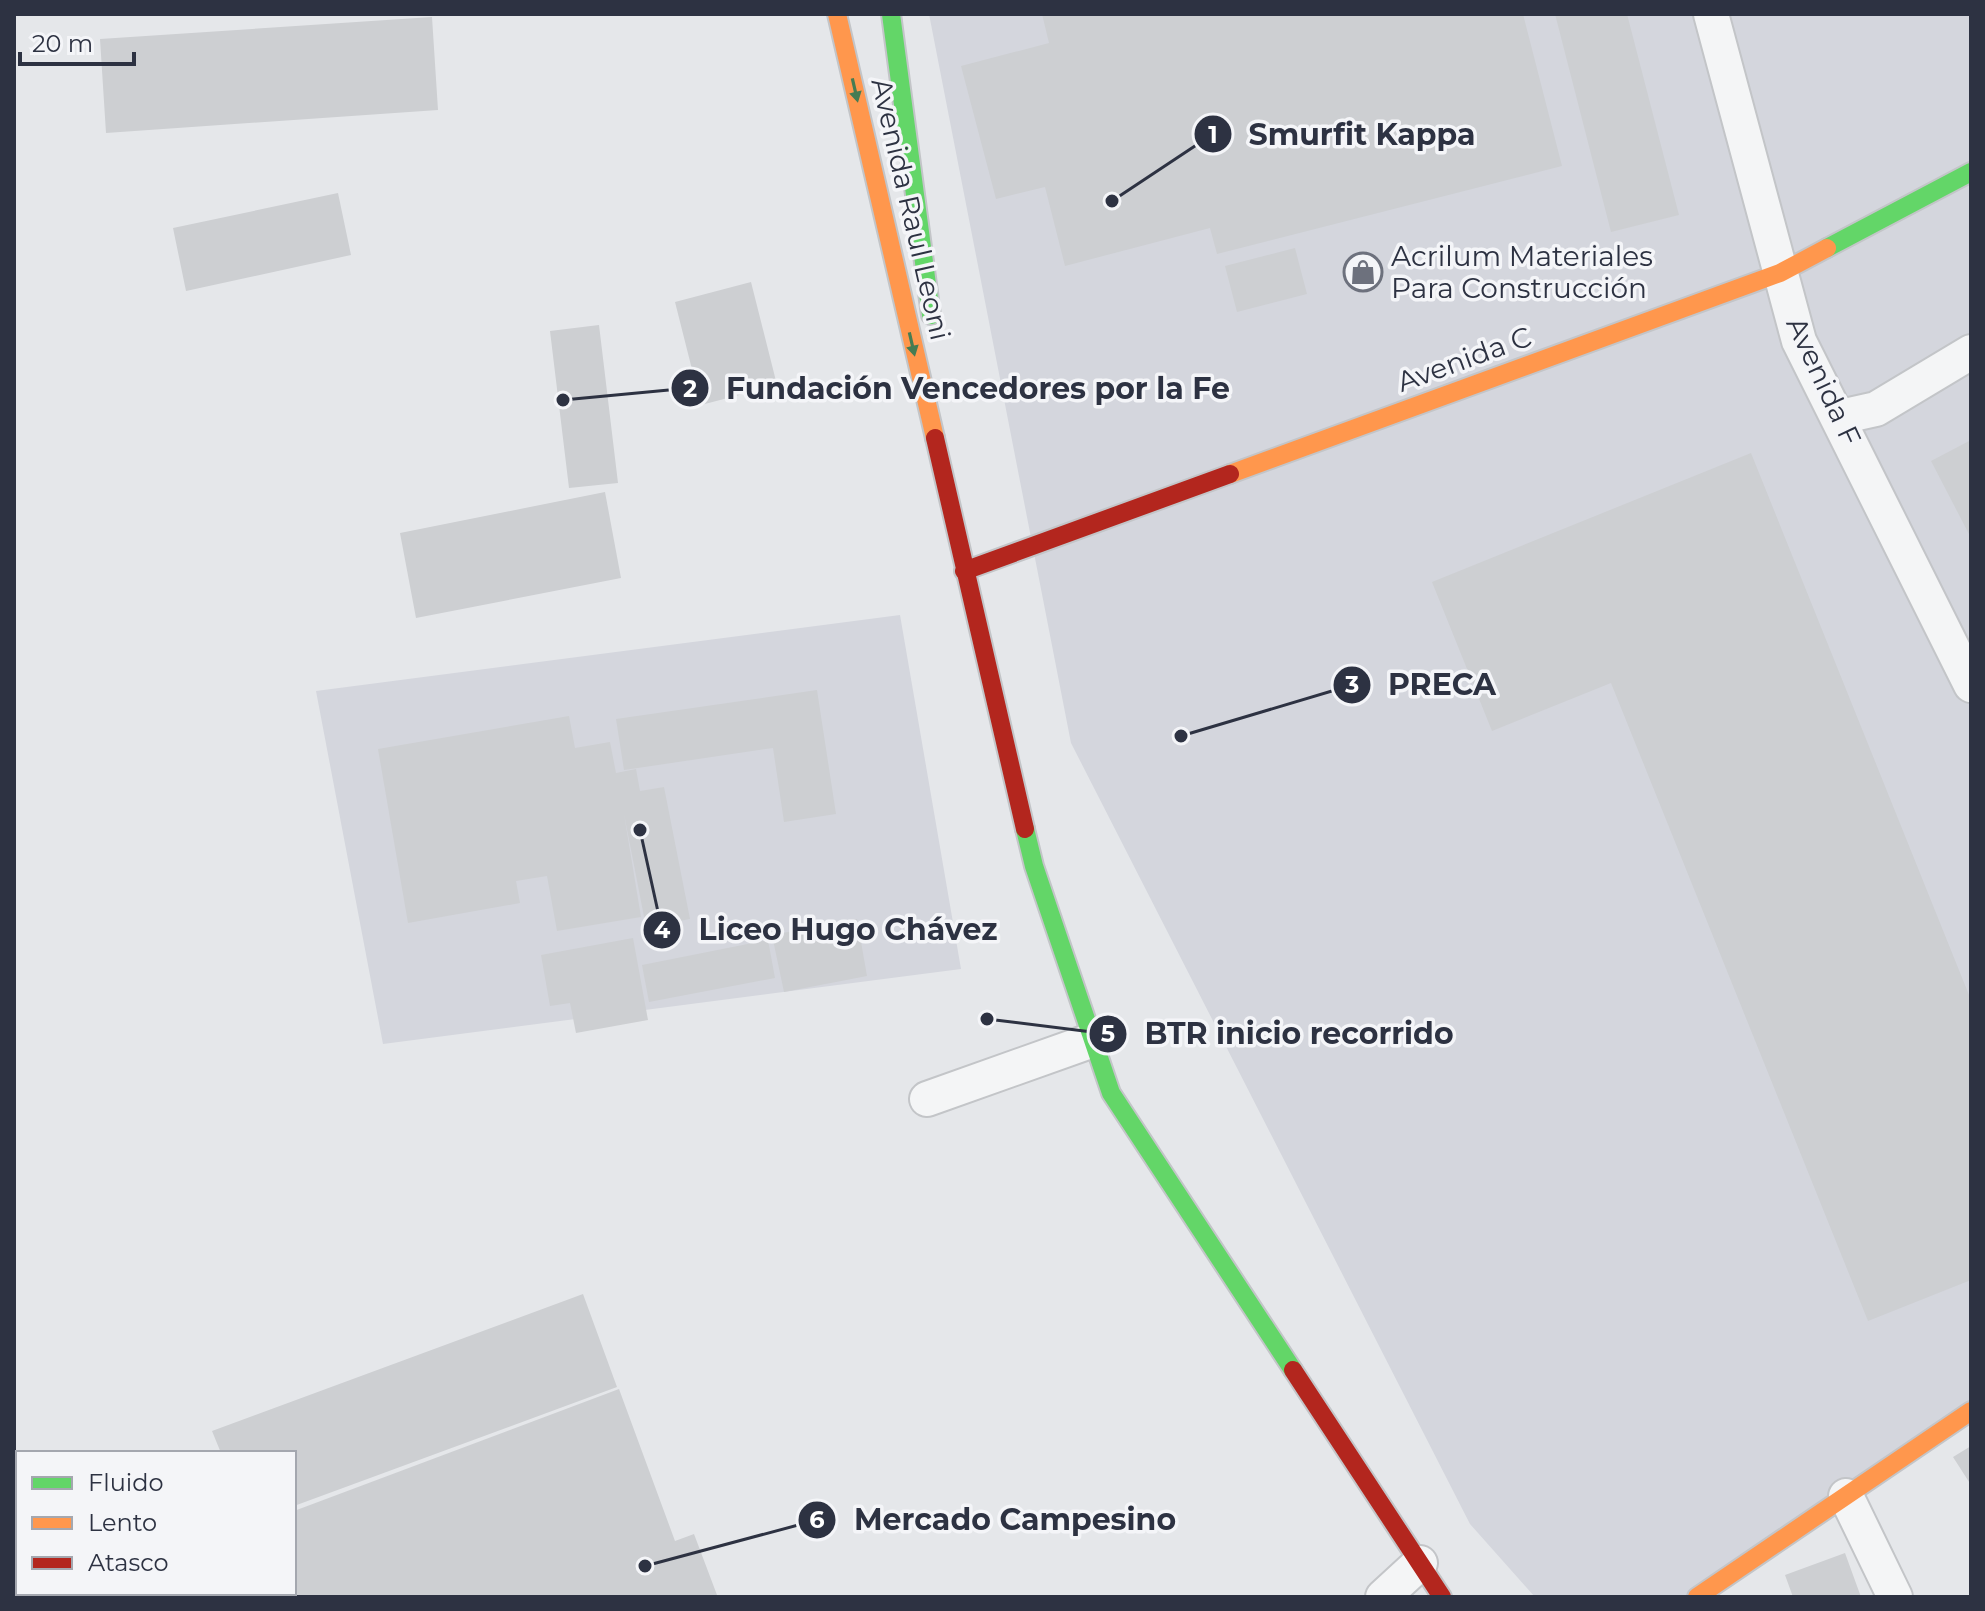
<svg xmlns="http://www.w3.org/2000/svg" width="1985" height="1611" font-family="Montserrat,sans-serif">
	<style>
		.built { fill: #d4d6dd }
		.building { fill: #cdcfd2 }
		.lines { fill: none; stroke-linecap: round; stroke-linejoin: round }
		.street-casing { stroke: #c3c5c8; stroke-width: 38 }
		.fast-casing { stroke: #c3c5c8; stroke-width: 22 }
		.slow-casing { stroke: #c3c5c8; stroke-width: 22 }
		.jam-casing { stroke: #c3c5c8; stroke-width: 22 }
		.street { stroke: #f4f5f6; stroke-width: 34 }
		.fast { stroke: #63d668; stroke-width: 18 }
		.slow { stroke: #ff974d; stroke-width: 18 }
		.jam { stroke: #b3261e; stroke-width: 18 }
		.oneway { fill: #457c53 }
		.labels { text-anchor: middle; stroke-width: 7; stroke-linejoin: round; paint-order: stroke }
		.street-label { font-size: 28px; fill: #2d3242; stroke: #f4f5f8 }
		.poi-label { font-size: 28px; fill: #2d3242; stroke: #f4f5f8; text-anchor: start }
		.leader { fill: none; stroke: #2d3242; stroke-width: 3 }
		.callout-dot { fill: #2d3242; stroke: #f4f5f8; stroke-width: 3 }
		.mark-label { font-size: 24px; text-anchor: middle; font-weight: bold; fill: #fff }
		.callout-label { font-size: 30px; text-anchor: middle; font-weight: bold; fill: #2d3242; stroke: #f4f5f8; stroke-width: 7; stroke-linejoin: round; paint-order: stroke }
	</style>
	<rect width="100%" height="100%" fill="#e5e7ea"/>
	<path class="built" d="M 929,14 L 1971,14 L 1971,1406 L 1693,1597 L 1535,1597 L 1470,1524 L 1071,743 Z
		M 900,615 L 961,969 L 383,1044 L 316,691 Z"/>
	<path class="building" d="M 1042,14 L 1523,14 L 1562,166 L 1217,254 L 1210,228 L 1065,266 L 1045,187 L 996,199 L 961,66 L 1049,43 Z
		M 1555,14 L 1627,14 L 1679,215 L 1611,232 Z
		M 432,17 L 438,110 L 106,133 L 100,39 Z
		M 338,193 L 351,255 L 186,291 L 173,228 Z
		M 1295,248 L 1307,294 L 1237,312 L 1225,266 Z
		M 751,282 L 777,385 L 701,405 L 675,302 Z
		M 599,325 L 618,483 L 569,488 L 550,331 Z
		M 1971,440 L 1971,538 L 1931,461 Z
		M 1751,453 L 1971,1000 L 1971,1280 L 1868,1321 L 1611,683 L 1492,731 L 1432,582 Z
		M 605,492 L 621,578 L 416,618 L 400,533 Z
		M 817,690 L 836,814 L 784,822 L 773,748 L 624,770 L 616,719 Z
		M 569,716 L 575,748 L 610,742 L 616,773 L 636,769 L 640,791 L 664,787 L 690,919 L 646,927 L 624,814 L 641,917 L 557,931 L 547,876 L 516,881 L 520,903 L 408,923 L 378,749 Z
		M 857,919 L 867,976 L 784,992 L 772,935 Z
		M 633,938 L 648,1020 L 576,1033 L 570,1003 L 550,1006 L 541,955 Z
		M 768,940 L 775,978 L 649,1002 L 642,965 Z
		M 583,1294 L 617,1387 L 294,1506 L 294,1453 L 221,1453 L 212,1431 Z
		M 619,1389 L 675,1541 L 694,1534 L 717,1595 L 281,1597 L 279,1593 L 294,1593 L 294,1511 Z
		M 1971,1446 L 1971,1485 L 1953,1457 Z
		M 1845,1553 L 1861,1597 L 1793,1597 L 1785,1575 Z"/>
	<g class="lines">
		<defs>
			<path id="street" d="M 1711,14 L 1799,341 L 1971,685
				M 1840,417 L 1876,409 L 1971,352
				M 927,1099 L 1093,1040
				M 1846,1496 L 1895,1597
				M 1383,1597 L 1420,1563"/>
			<path id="fast" d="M 891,14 L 931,315
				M 1827,248 L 1971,172
				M 1025,829 L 1034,866 L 1111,1093 L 1293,1370"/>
			<path id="slow" d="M 837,14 L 935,438
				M 1230,474 L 1780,273 L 1827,248
				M 1697,1597 L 1971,1411"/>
			<path id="jam" d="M 935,438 L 1025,829
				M 964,571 L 1230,474
				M 1293,1370 L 1442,1597"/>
		</defs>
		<use href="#street" class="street-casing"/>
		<use href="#fast" class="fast-casing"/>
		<use href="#slow" class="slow-casing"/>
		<use href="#jam" class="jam-casing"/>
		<use href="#street" class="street"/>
		<use href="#fast" class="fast"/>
		<use href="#slow" class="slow"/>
		<use href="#jam" class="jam"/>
	</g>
	<defs><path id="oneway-solid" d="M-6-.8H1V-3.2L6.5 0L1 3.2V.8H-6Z" transform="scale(2)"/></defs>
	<g class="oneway">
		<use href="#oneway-solid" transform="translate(855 90) rotate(77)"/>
		<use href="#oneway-solid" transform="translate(912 344) rotate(77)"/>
	</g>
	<defs>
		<symbol id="shop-ring" viewBox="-11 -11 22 22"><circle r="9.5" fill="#f4f5f8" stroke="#6d717d" stroke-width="1.5"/><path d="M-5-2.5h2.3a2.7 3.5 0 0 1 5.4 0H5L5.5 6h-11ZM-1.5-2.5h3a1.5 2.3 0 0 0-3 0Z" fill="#6d717d"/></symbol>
	</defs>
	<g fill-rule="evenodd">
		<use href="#shop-ring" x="1341" y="250" width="44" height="44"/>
	</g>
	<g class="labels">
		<g class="street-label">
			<text transform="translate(911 209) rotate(77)" y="10">Avenida Raul Leoni</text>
			<text transform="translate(1464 359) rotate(-20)" y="10">Avenida C</text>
			<text transform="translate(1824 381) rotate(65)" y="10">Avenida F</text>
		</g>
		<g class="poi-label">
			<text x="1391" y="266">Acrilum Materiales<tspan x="1391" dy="32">Para Construcción</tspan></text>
		</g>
	</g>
	<path class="leader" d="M1112 201L1213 134M563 400L690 388M1181 736L1352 685M640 830L662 930M987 1019L1108 1034M645 1566L817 1520"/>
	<g class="callout-dot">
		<circle cx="1112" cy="201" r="8"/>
		<circle cx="563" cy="400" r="8"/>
		<circle cx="1181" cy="736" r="8"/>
		<circle cx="640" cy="830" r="8"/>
		<circle cx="987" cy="1019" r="8"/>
		<circle cx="645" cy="1566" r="8"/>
		<circle cx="1213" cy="134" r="20"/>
		<circle cx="690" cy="388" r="20"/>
		<circle cx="1352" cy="685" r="20"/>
		<circle cx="662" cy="930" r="20"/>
		<circle cx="1108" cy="1034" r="20"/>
		<circle cx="817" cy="1520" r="20"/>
	</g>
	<g class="mark-label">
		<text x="1213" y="143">1</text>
		<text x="690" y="397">2</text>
		<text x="1352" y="693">3</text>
		<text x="662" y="938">4</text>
		<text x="1108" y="1042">5</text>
		<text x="817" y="1528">6</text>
	</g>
	<g class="callout-label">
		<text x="1362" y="145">Smurfit Kappa</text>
		<text x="978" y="399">Fundación Vencedores por la Fe</text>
		<text x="1442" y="695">PRECA</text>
		<text x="848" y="940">Liceo Hugo Chávez</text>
		<text x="1299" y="1044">BTR inicio recorrido</text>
		<text x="1015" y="1530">Mercado Campesino</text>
	</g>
	<rect width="1985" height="1611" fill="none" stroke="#2d3242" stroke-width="32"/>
	<rect x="16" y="1451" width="280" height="144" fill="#f4f5f8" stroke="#a4a7af" stroke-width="2"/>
	<rect x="32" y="1477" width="40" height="12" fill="#63d668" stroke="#a4a7af" stroke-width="2"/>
	<text x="88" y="1491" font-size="24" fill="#2d3242">Fluido</text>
	<rect x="32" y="1517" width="40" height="12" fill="#ff974d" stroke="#a4a7af" stroke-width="2"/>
	<text x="88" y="1531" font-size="24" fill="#2d3242">Lento</text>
	<rect x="32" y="1557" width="40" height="12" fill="#b3261e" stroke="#a4a7af" stroke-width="2"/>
	<text x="88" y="1571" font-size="24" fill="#2d3242">Atasco</text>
	<path d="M20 52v12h114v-12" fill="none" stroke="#2d3242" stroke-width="4"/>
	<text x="32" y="52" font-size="24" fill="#2d3242" stroke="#f4f5f8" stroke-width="6" paint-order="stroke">20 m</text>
</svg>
